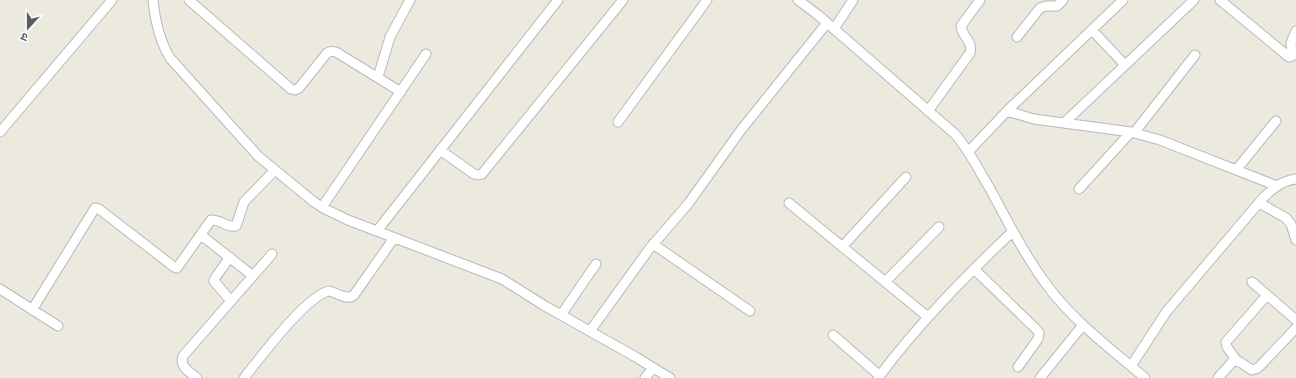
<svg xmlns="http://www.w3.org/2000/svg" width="1296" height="378" font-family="Rubik,'Noto Sans Devanagari',sans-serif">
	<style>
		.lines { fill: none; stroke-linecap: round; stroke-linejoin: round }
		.minor-casing { stroke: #b7b9be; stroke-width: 11 }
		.minor { stroke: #fff; stroke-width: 9 }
	</style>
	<rect width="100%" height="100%" fill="#ece9de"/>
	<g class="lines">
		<defs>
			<path id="minor" d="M 153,0 C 155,20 159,40 170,58 L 258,156 L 314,202 L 325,209 L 348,220 L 502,279 L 545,306 L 634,356 L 670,378
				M 189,0 L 291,89 L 295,90 L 299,88 L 327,53 C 330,51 332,51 336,52 L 401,92
				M 798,0 L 818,15 L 955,134 C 969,150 978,169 989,187 C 1007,220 1024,254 1046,284 C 1073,321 1111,349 1145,378
				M 1220,0 L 1289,57 L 1292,56 L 1291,43 L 1296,31
				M 834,29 L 853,0
				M 1092,30 L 1125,65
				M 1017,37 L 1040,8 L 1046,6 L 1057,6 L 1063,0
				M 378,77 L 390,37 L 410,0
				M 928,111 L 970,53 C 973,40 962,37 961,26 L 980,0
				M 1007,111 L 1034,119 L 1131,132 L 1160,140 L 1277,186
				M 618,122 L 707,0
				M 1064,123 L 1194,0
				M 0,132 L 112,0
				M 1134,133 L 1195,55
				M 440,150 L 474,174 L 478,175 L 482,174 L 623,0
				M 969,151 L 1007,111 L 1123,0
				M 1236,170 L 1276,121
				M 1079,189 L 1131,132
				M 789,203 L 928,317
				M 1259,203 L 1286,218 L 1291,224 L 1296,240
				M 322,207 L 426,54
				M 377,231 L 558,0
				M 201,235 L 253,276
				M 653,244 L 750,311
				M 842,247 L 906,177
				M 230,257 L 215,278 L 214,281 L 231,301
				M 974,269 L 1037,330 L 1039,333 L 1038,339 L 1018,367
				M 885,282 L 939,227
				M 1252,282 L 1296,320
				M 0,289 L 58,326
				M 32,310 L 95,208 L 99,209 L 174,267 L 177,268 L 211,220 C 220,219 227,228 236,226 L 244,202 L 275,170
				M 561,315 L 596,264
				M 590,331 L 650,248 L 688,204 L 741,130 L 827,23
				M 833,335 L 880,376
				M 1237,361 L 1227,347 L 1226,342 L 1267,295
				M 1131,366 L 1167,311 L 1263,198 C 1273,188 1282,181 1296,179
				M 197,378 C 190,372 179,367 183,356 L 272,254
				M 244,378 C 260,358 306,296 329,291 C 337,293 347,301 354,295 L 394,238
				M 645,378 L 653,368
				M 878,378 C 918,324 965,277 1013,231
				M 1040,378 L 1083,325
				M 1218,378 L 1233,361 L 1240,362 L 1252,370 L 1258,368 L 1296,328"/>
		</defs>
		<use href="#minor" class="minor-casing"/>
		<use href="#minor" class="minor"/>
	</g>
	<g transform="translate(28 28) rotate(201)" stroke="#ffffff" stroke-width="3" paint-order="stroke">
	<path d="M0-3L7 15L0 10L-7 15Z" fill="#585b60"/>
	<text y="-6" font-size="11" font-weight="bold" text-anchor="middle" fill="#585b60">उ</text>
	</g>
</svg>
